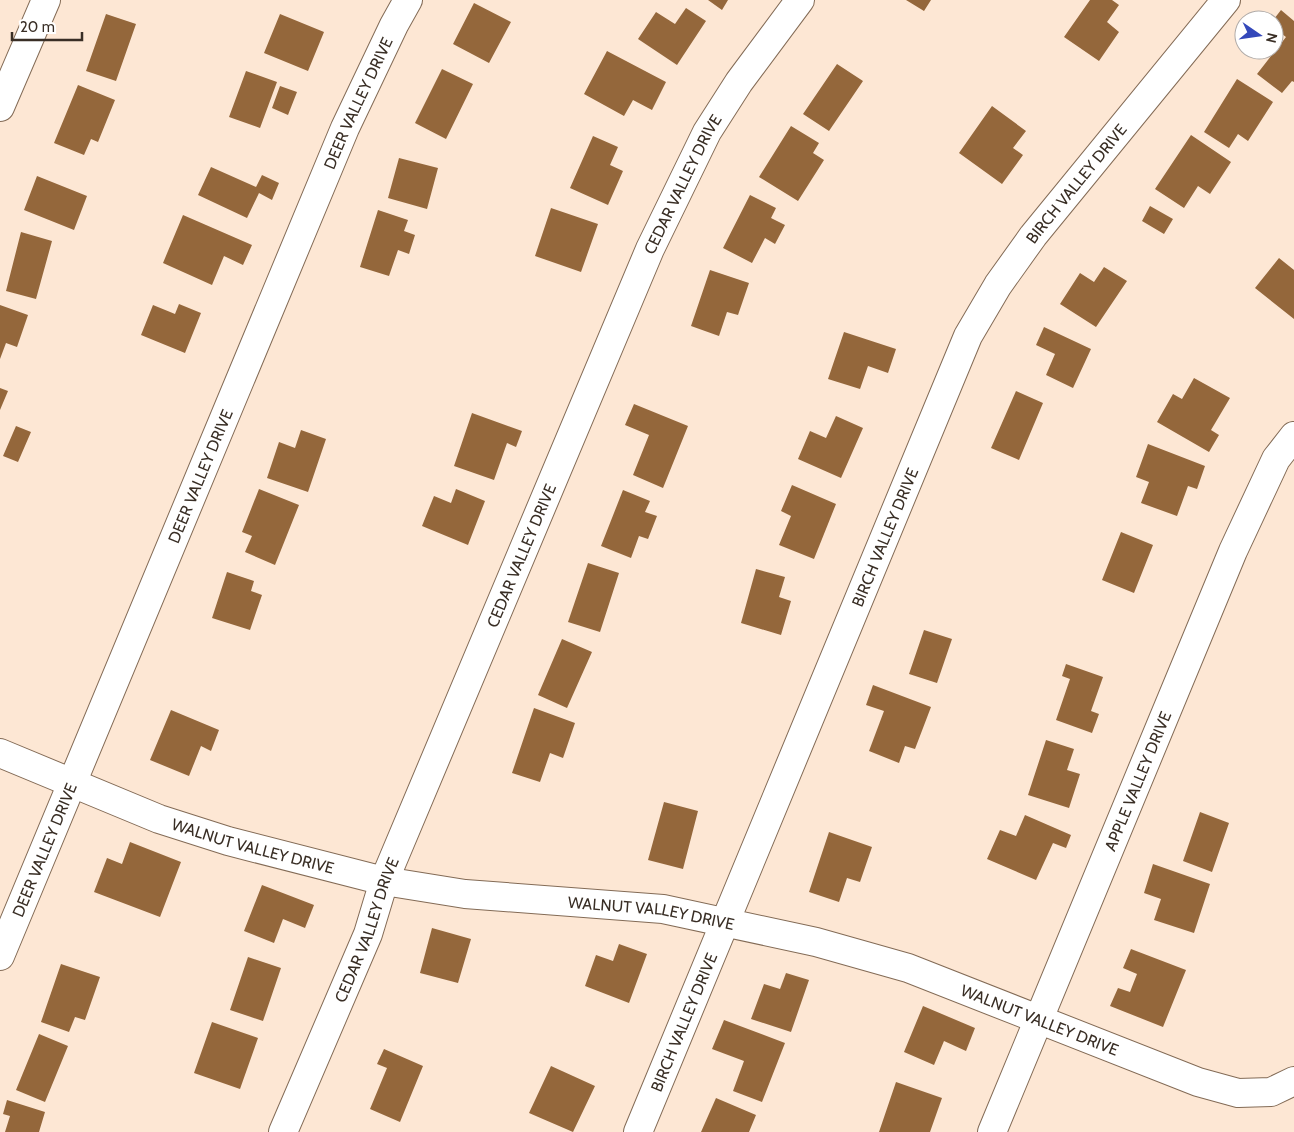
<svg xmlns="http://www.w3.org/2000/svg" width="1294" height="1132" font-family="Cabin,sans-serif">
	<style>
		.building { fill: #94673b }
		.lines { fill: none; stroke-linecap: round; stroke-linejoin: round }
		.minor-casing { stroke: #836b56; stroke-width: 30 }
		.minor { stroke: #fff; stroke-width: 28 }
		.labels { text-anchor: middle; stroke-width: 5; stroke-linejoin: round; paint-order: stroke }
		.street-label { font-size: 16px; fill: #392e25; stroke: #fff }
	</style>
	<rect width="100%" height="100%" fill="#fde7d4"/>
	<path class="building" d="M 708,0 L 728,0 L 722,10 Z
		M 906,0 L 931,0 L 924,11 Z
		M 1090,0 L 1112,0 L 1119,5 L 1107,22 L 1119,32 L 1099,61 L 1064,37 Z
		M 474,3 L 511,22 L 489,63 L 453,44 Z
		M 686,8 L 706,21 L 677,65 L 638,39 L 656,12 L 675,24 Z
		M 1281,10 L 1294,21 L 1294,82 L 1292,81 L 1282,93 L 1257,74 L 1286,37 L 1274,28 L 1274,19 Z
		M 106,14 L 136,24 L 116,81 L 86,71 Z
		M 280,14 L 324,32 L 308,71 L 264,53 Z
		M 607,51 L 666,82 L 652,110 L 633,100 L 624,116 L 584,94 Z
		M 837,64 L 863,81 L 829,131 L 803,114 Z
		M 442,69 L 473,84 L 446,139 L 415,123 Z
		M 246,71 L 277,82 L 260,128 L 229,117 Z
		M 1237,79 L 1273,102 L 1248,141 L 1238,134 L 1229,148 L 1204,132 Z
		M 78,85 L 115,100 L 98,142 L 91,139 L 84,155 L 54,143 Z
		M 280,86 L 297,92 L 288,115 L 272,108 Z
		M 992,106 L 1026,131 L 1013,148 L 1023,155 L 1002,184 L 959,153 Z
		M 791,126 L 819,143 L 813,153 L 824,160 L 798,201 L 759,177 Z
		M 1191,135 L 1231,162 L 1210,194 L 1198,186 L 1184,208 L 1155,189 Z
		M 593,136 L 618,147 L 610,165 L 623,171 L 608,205 L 570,188 Z
		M 399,158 L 438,168 L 427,209 L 388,198 Z
		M 211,167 L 256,187 L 262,175 L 279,183 L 272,200 L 259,193 L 247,218 L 198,195 Z
		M 37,176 L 87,196 L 74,230 L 24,210 Z
		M 750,195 L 776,208 L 771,218 L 785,225 L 775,244 L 765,238 L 752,263 L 723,248 Z
		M 1150,206 L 1173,219 L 1164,234 L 1142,221 Z
		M 551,208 L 598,224 L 581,272 L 535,256 Z
		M 378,210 L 408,220 L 404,231 L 415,235 L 409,254 L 398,250 L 389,276 L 360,267 Z
		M 183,215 L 252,245 L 243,265 L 224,256 L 212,285 L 163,263 Z
		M 21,232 L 52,241 L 36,299 L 6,291 Z
		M 1279,258 L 1294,270 L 1294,319 L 1255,288 Z
		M 1104,267 L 1127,281 L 1096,327 L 1060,304 L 1080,273 L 1094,282 Z
		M 710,270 L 749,283 L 738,315 L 727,312 L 719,336 L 691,326 Z
		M 179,304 L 201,313 L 185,353 L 141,335 L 153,305 L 175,314 Z
		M 0,305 L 28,315 L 17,347 L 6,343 L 0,359 Z
		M 1044,327 L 1091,349 L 1073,388 L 1046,375 L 1055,354 L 1036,345 Z
		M 844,332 L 896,349 L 888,373 L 868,366 L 860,389 L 828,379 Z
		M 1194,378 L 1230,398 L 1211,430 L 1219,435 L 1209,452 L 1157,422 L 1173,394 L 1182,399 Z
		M 0,388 L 8,391 L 0,410 Z
		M 1016,391 L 1043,403 L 1019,460 L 991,448 Z
		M 634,404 L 688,426 L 663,488 L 633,475 L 649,435 L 625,425 Z
		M 472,413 L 522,431 L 516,447 L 507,443 L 494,480 L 454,466 Z
		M 836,416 L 863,428 L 841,478 L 798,459 L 810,431 L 826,438 Z
		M 16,426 L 31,432 L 18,462 L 3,456 Z
		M 301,430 L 326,439 L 308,492 L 267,478 L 279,442 L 295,448 Z
		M 1148,444 L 1205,466 L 1197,489 L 1188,486 L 1177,516 L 1141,503 L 1149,482 L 1136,477 Z
		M 792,485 L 836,504 L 814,559 L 779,545 L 791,516 L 781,511 Z
		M 259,489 L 299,505 L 275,565 L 245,552 L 252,536 L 242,532 Z
		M 456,489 L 485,501 L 468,545 L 422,526 L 434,496 L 451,503 Z
		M 623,490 L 650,501 L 645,512 L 657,516 L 648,539 L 639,536 L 631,558 L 601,546 Z
		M 1121,532 L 1153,545 L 1134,593 L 1102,580 Z
		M 588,563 L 619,573 L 600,632 L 568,622 Z
		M 756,569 L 785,577 L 779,597 L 791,601 L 781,635 L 741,623 Z
		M 227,572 L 254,581 L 251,591 L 262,595 L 250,630 L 212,618 Z
		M 924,630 L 952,639 L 937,683 L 909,674 Z
		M 562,639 L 592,652 L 567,708 L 538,695 Z
		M 1066,664 L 1103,677 L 1091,711 L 1099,714 L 1092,733 L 1056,720 L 1070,679 L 1062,676 Z
		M 873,685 L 931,707 L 915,749 L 905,746 L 899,763 L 869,751 L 884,711 L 866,705 Z
		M 534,708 L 575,723 L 563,758 L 550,753 L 540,782 L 512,773 Z
		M 171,710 L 219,730 L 211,751 L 201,746 L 189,776 L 150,760 Z
		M 1046,740 L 1074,749 L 1067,770 L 1080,774 L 1069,808 L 1028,795 Z
		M 664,802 L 698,811 L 683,869 L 648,860 Z
		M 1200,812 L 1229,823 L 1212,872 L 1183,861 Z
		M 1025,815 L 1071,835 L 1066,848 L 1053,843 L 1036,880 L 987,859 L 1000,830 L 1016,836 Z
		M 829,832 L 872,847 L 860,882 L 847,878 L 839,902 L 809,892 Z
		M 130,842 L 181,862 L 160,917 L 94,892 L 107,858 L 122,864 Z
		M 1153,864 L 1210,884 L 1194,933 L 1154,920 L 1161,899 L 1144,893 Z
		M 262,885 L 314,905 L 305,928 L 283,919 L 274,943 L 244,931 Z
		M 432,928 L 471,939 L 458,983 L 420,973 Z
		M 619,944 L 647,954 L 629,1003 L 585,986 L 596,955 L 613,961 Z
		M 1131,949 L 1186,970 L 1163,1027 L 1110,1006 L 1118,988 L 1130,992 L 1137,974 L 1123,968 Z
		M 248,957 L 281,968 L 263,1021 L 230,1010 Z
		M 61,964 L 100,977 L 85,1020 L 75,1017 L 69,1032 L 41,1022 Z
		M 786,973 L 809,980 L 791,1032 L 751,1019 L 764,984 L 780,989 Z
		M 923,1006 L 975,1028 L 966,1051 L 944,1041 L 934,1065 L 904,1052 Z
		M 724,1020 L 785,1043 L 762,1102 L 733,1091 L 744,1061 L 712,1049 Z
		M 212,1022 L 258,1038 L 240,1089 L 194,1073 Z
		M 39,1034 L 68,1046 L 45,1102 L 16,1090 Z
		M 384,1049 L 423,1066 L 400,1122 L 370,1109 L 387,1068 L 377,1064 Z
		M 551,1066 L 595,1086 L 573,1132 L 529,1113 Z
		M 896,1082 L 942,1098 L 930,1132 L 879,1132 Z
		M 716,1098 L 756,1115 L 749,1132 L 701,1132 Z
		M 7,1100 L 45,1112 L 39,1132 L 5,1132 L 10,1116 L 3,1114 Z"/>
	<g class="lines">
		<defs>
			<g id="minor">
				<path d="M 0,107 L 46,0"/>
				<path id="s1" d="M 0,753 L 159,819 L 228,841 L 384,881 L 465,894 L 663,909 L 816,942 L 908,968 L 1198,1082 L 1238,1093 L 1271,1092 L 1294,1081"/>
				<path id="s2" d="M 0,956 L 345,128 L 394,25 L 408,0"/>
				<path id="s3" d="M 283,1132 L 368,934 L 384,881 L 650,249 L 707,132 L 739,82 L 800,0"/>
				<path id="s4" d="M 638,1132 L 968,336 L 998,285 L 1033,236 L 1226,0"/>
				<path id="s5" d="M 992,1132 L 1233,551 L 1276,459 L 1294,436"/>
			</g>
		</defs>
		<use href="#minor" class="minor-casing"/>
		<use href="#minor" class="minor"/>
	</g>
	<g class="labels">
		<g class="street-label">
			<text dy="6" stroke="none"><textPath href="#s2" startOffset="925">DEER VALLEY DRIVE</textPath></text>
			<text dy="6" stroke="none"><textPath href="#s4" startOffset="1049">BIRCH VALLEY DRIVE</textPath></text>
			<text dy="6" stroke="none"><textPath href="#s3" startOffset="1029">CEDAR VALLEY DRIVE</textPath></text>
			<text dy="6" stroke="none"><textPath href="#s2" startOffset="520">DEER VALLEY DRIVE</textPath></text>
			<text dy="6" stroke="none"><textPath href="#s4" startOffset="644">BIRCH VALLEY DRIVE</textPath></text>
			<text dy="6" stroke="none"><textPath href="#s3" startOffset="624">CEDAR VALLEY DRIVE</textPath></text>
			<text dy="6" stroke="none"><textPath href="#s5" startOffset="380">APPLE VALLEY DRIVE</textPath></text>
			<text dy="6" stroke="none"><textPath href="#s1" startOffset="270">WALNUT VALLEY DRIVE</textPath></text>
			<text dy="6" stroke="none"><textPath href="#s2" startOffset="115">DEER VALLEY DRIVE</textPath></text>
			<text dy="6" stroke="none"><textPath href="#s1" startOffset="675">WALNUT VALLEY DRIVE</textPath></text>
			<text dy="6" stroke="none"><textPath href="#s3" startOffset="219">CEDAR VALLEY DRIVE</textPath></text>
			<text dy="6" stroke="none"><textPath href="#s1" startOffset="1080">WALNUT VALLEY DRIVE</textPath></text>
			<text dy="6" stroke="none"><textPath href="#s4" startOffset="119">BIRCH VALLEY DRIVE</textPath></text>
		</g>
	</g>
	<g transform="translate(1259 35) rotate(103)"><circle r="24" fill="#ffffff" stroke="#b0aba8"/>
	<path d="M0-4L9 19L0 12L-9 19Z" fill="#3448ba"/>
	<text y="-8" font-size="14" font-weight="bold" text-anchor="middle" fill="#392e25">N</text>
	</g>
	<path d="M12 32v8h70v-8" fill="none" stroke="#392e25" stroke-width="2.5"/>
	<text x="20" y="32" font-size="15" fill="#392e25" stroke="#ffffff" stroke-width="4" paint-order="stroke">20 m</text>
</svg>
